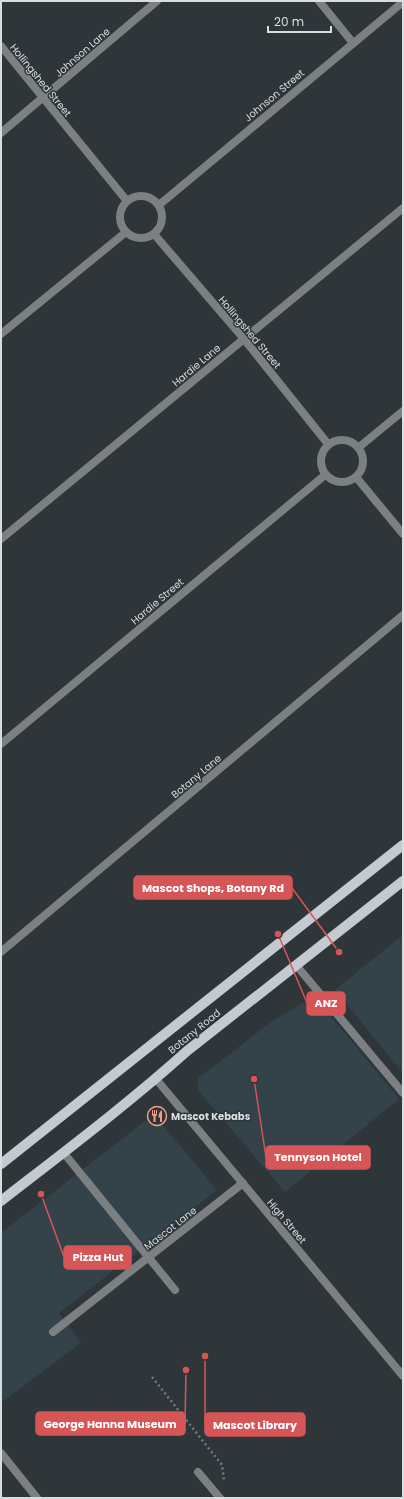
<svg xmlns="http://www.w3.org/2000/svg" width="404" height="1499" font-family="Poppins,sans-serif">
	<style>
		.built { fill: #34424a }
		.lines { fill: none; stroke-linecap: round; stroke-linejoin: round }
		.path { stroke: #757c80; stroke-width: 2.5; stroke-dasharray: 2 3; stroke-linecap: butt }
		.lane { stroke: #7c8082; stroke-width: 8 }
		.street { stroke: #7c8082; stroke-width: 8 }
		.primary { stroke: #c3cbd0; stroke-width: 10 }
		.labels { text-anchor: middle; stroke-width: 3; stroke-linejoin: round; paint-order: stroke }
		.street-label { font-size: 10px; fill: #d8dde0; stroke: #2e363a }
		.poi-label { font-size: 10px; font-weight: bold; fill: #d8dde0; stroke: #2e363a; text-anchor: start }
		.leader { fill: none; stroke: #d65556; stroke-width: 1.5 }
		.callout-dot { fill: #d65556; stroke: #2e363a; stroke-width: 1.5 }
		.callout { fill: #d65556; stroke: #d65556; stroke-width: 1.5 }
		.callout-label { font-size: 11px; text-anchor: middle; font-weight: bold; fill: #fff }
	</style>
	<rect width="100%" height="100%" fill="#2e363a"/>
	<path class="built" d="M 403,935 L 403,1073 L 335,990 Z
		M 308,1000 L 320,1003 L 399,1099 L 285,1192 L 198,1090 L 198,1078 L 274,1020 Z
		M 145,1121 L 161,1123 L 217,1190 L 59,1313 L 81,1343 L 1,1403 L 1,1233 Z"/>
	<g class="lines">
		<path class="path" d="M 152,1377 L 222,1465 L 224,1480"/>
		<path class="lane" d="M 1,133 L 157,1
			M 1,539 L 403,208
			M 1,952 L 403,615
			M 296,965 L 403,1093
			M 53,1332 L 243,1183"/>
		<path class="street" d="M 319,1 L 353,43
			M 1,46 L 127,201
			M120 217a21 21 0 1 1 42 0a21 21 0 1 1-42 0Z
			M 159,205 L 403,2
			M 154,234 L 244,339 L 328,444
			M 1,334 L 126,232
			M321 461a21 21 0 1 1 42 0a21 21 0 1 1-42 0Z
			M 358,448 L 403,411
			M 356,477 L 403,534
			M 1,744 L 325,475
			M 156,1079 L 403,1376
			M 63,1152 L 175,1290
			M 1,1453 L 37,1498
			M 198,1472 L 220,1498"/>
		<path class="primary" d="M 1,1164 L 403,845
			M 1,1201 C 64,1152 128,1104 187,1051 L 403,881"/>
	</g>
	<defs>
		<symbol id="restaurant-ring" viewBox="-11 -11 22 22"><circle r="9.5" fill="#2e363a" stroke="#f39f84" stroke-width="1.5"/><path d="M-5-6h1v4h1v-4h1v4h1v-4h1v5L-1.5 .5V6h-2V.5L-5-1ZM5-6V6H3V1.5H1.5Q1.5-4 5-6Z" fill="#f39f84"/></symbol>
	</defs>
	<g fill-rule="evenodd">
		<use href="#restaurant-ring" x="146" y="1105" width="22" height="22"/>
	</g>
	<g class="labels">
		<g class="street-label">
			<text transform="translate(82 52) rotate(-41)" y="4">Johnson Lane</text>
			<text transform="translate(41 80) rotate(51)" y="4">Hollingshed Street</text>
			<text transform="translate(274 95) rotate(-40)" y="4">Johnson Street</text>
			<text transform="translate(250 332) rotate(50)" y="4">Hollingshed Street</text>
			<text transform="translate(196 365) rotate(-40)" y="4">Hardie Lane</text>
			<text transform="translate(157 601) rotate(-40)" y="4">Hardie Street</text>
			<text transform="translate(196 776) rotate(-40)" y="4">Botany Lane</text>
			<text transform="translate(194 1031) rotate(-39)" y="4">Botany Road</text>
			<text transform="translate(287 1221) rotate(50)" y="4">High Street</text>
			<text transform="translate(170 1228) rotate(-38)" y="4">Mascot Lane</text>
		</g>
		<g class="poi-label">
			<text x="171" y="1120">Mascot Kebabs</text>
		</g>
	</g>
	<path class="leader" d="M339 952L292 888M278 934L307 1003M254 1079L266 1157M41 1194L64 1257M186 1370L185 1424M205 1356L205 1425"/>
	<g class="callout-dot">
		<circle cx="339" cy="952" r="4"/>
		<circle cx="278" cy="934" r="4"/>
		<circle cx="254" cy="1079" r="4"/>
		<circle cx="41" cy="1194" r="4"/>
		<circle cx="186" cy="1370" r="4"/>
		<circle cx="205" cy="1356" r="4"/>
	</g>
	<g class="callout">
		<rect x="134" y="876" width="158" height="23" rx="4"/>
		<rect x="307" y="992" width="38" height="23" rx="4"/>
		<rect x="266" y="1146" width="104" height="23" rx="4"/>
		<rect x="64" y="1246" width="67" height="23" rx="4"/>
		<rect x="36" y="1412" width="149" height="23" rx="4"/>
		<rect x="205" y="1413" width="100" height="23" rx="4"/>
	</g>
	<g class="callout-label">
		<text x="213" y="892">Mascot Shops, Botany Rd</text>
		<text x="326" y="1007">ANZ</text>
		<text x="318" y="1161">Tennyson Hotel</text>
		<text x="98" y="1261">Pizza Hut</text>
		<text x="110" y="1428">George Hanna Museum</text>
		<text x="255" y="1429">Mascot Library</text>
	</g>
	<rect width="404" height="1499" fill="none" stroke="#d8dde0" stroke-width="4"/>
	<path d="M268 26v6h63v-6" fill="none" stroke="#d8dde0" stroke-width="2"/>
	<text x="274" y="26" font-size="12" fill="#d8dde0" stroke="#2e363a" stroke-width="3" paint-order="stroke">20 m</text>
</svg>
